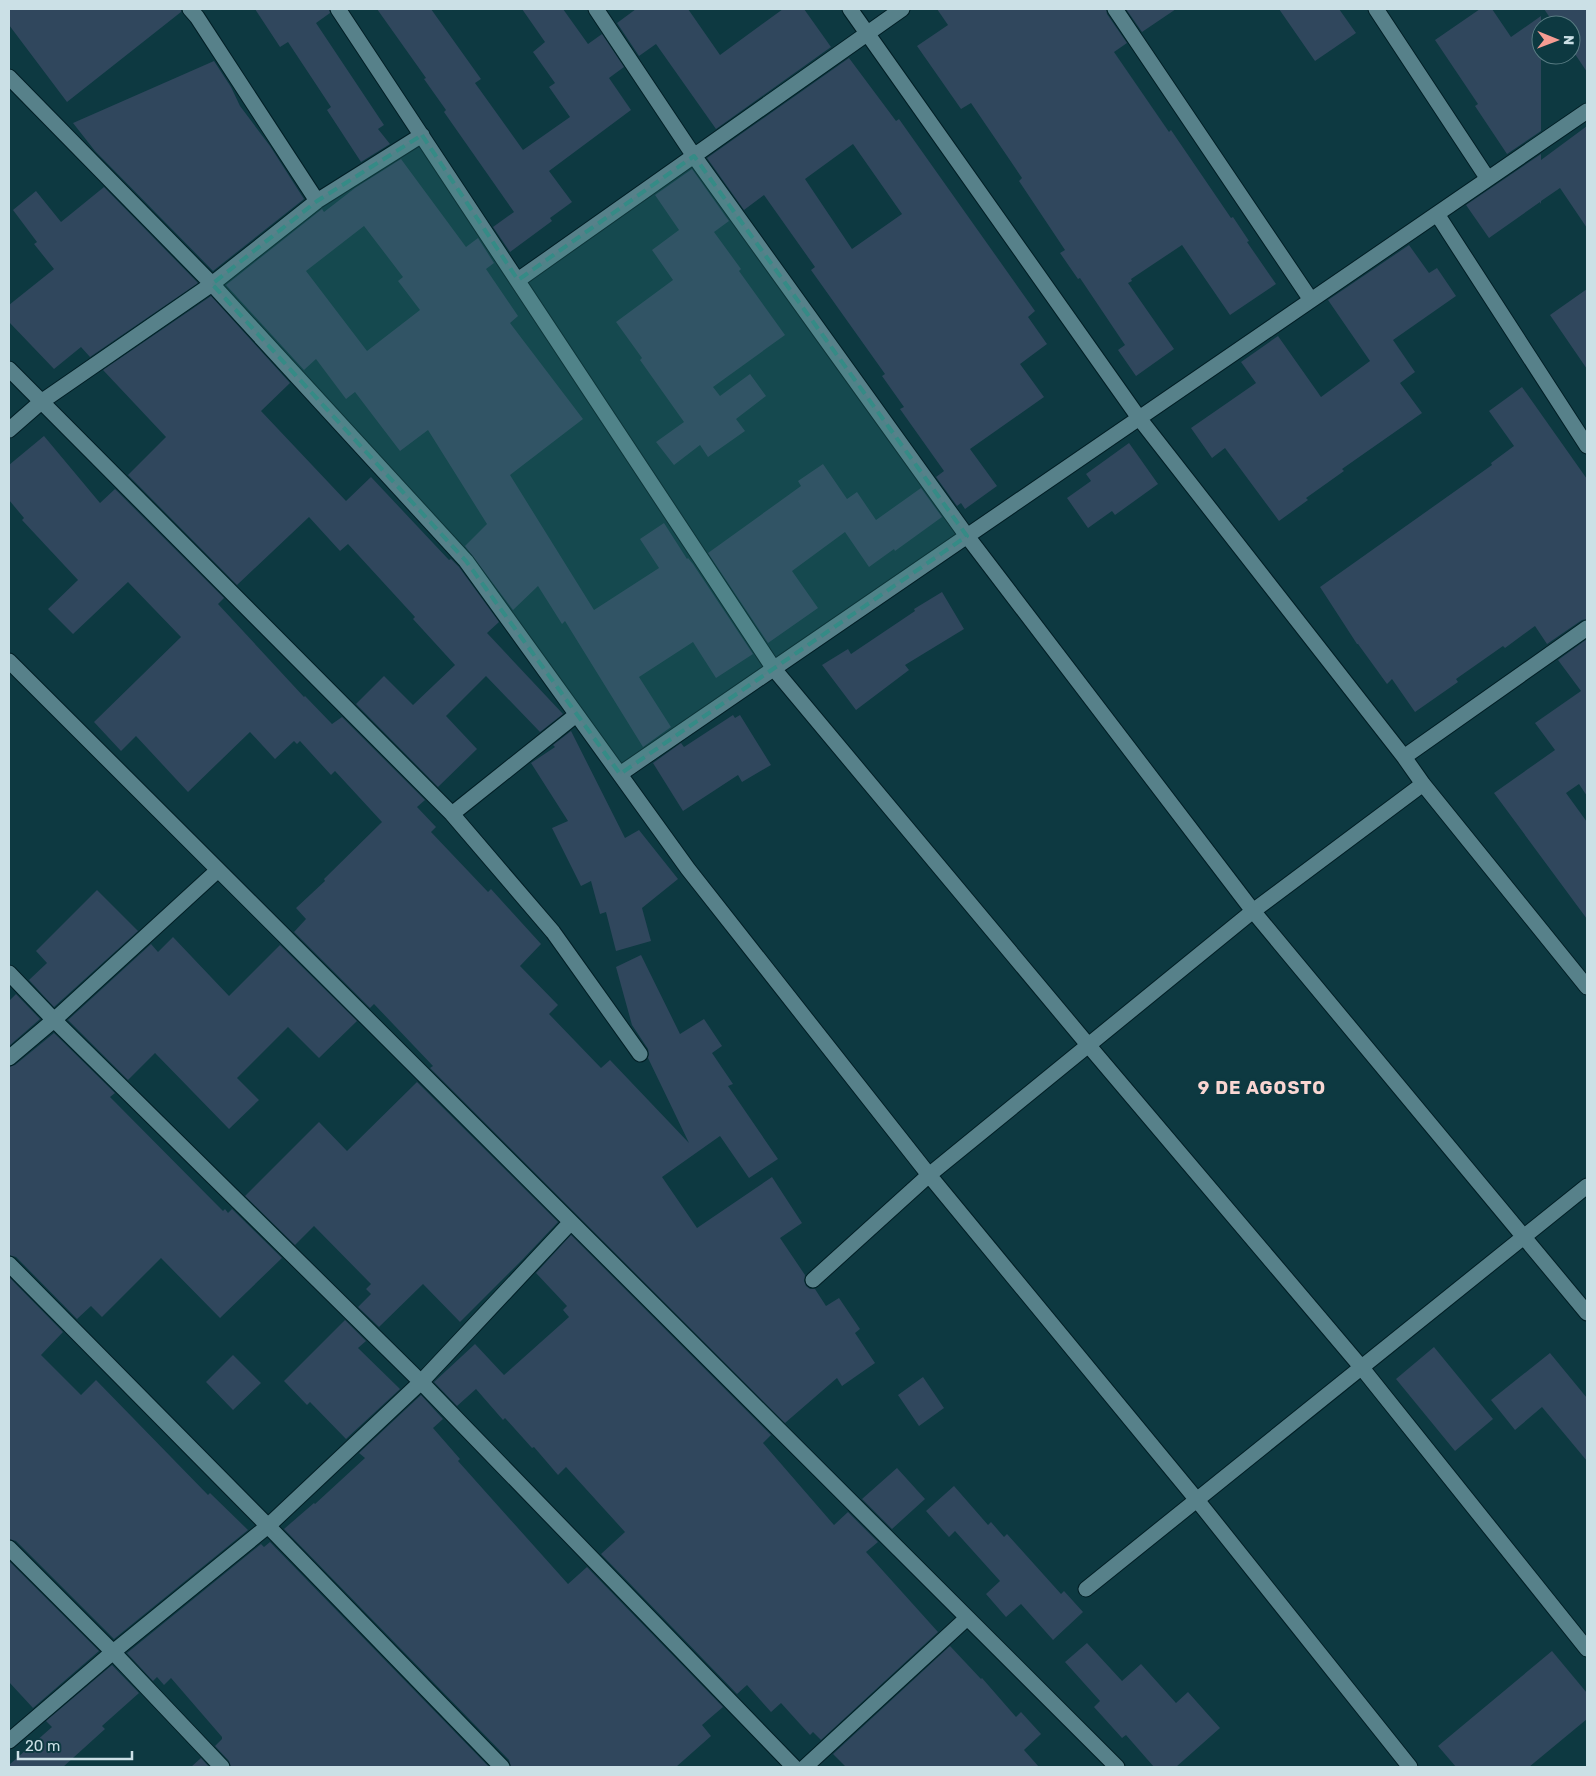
<svg xmlns="http://www.w3.org/2000/svg" width="1596" height="1776" font-family="Rubik,sans-serif">
	<style>
		.building { fill: #30475d; fill-rule: evenodd }
		.lines { fill: none; stroke-linecap: round; stroke-linejoin: round }
		.street-casing { stroke: #001e25; stroke-width: 17 }
		.street { stroke: #57818a; stroke-width: 15 }
		.marked { fill: #358b86; fill-opacity: 0.2; stroke: #358b86; stroke-width: 4; stroke-dasharray: 10 6; stroke-linejoin: round }
		.labels { text-anchor: middle; stroke-width: 5; stroke-linejoin: round; paint-order: stroke }
		.district-label { font-size: 18px; font-weight: bold; letter-spacing: 1px; fill: #f9d6d2; stroke: #0d3941 }
	</style>
	<rect width="100%" height="100%" fill="#0d3941"/>
	<path class="building" d="M 9,9 L 181,9 L 181,12 L 67,102 L 9,25 Z
		M 255,9 L 329,9 L 330,13 L 316,23 L 384,125 L 378,129 L 390,144 L 361,162 L 327,110 L 331,107 L 288,42 L 280,47 Z
		M 377,9 L 431,9 L 481,79 L 475,83 L 523,150 L 570,117 L 549,87 L 555,83 L 533,52 L 545,42 L 522,9 L 563,9 L 588,44 L 602,34 L 624,67 L 609,78 L 631,110 L 549,171 L 572,202 L 550,218 L 552,221 L 510,252 L 493,227 L 514,212 L 444,112 L 446,110 L 424,79 L 426,78 Z
		M 636,9 L 688,9 L 720,55 L 783,9 L 804,9 L 831,47 L 716,129 L 656,44 L 639,56 L 617,23 Z
		M 937,9 L 1106,9 L 1107,14 L 1127,43 L 1114,52 L 1169,132 L 1171,130 L 1231,218 L 1233,217 L 1249,241 L 1247,242 L 1276,284 L 1230,315 L 1182,245 L 1131,279 L 1132,281 L 1128,283 L 1174,349 L 1136,376 L 1118,350 L 1125,345 L 1080,278 L 1078,279 L 1060,253 L 1065,250 L 1019,181 L 1022,178 L 971,103 L 961,109 L 917,46 L 948,25 Z
		M 1126,9 L 1176,9 L 1142,32 Z
		M 1279,9 L 1339,9 L 1356,33 L 1315,61 Z
		M 1480,9 L 1492,9 L 1511,37 L 1541,16 L 1541,131 L 1507,154 L 1475,106 L 1478,104 L 1435,40 Z
		M 1544,9 L 1587,9 L 1587,72 L 1571,48 L 1571,25 L 1555,25 Z
		M 849,58 L 896,121 L 899,119 L 1035,311 L 1028,317 L 1047,344 L 1020,364 L 1044,397 L 970,449 L 997,486 L 965,509 L 961,503 L 957,506 L 936,477 L 944,471 L 900,409 L 904,407 L 882,376 L 885,374 L 811,270 L 815,267 L 764,195 L 744,210 L 707,158 ZM 853,144 L 902,214 L 852,249 L 805,179 Z
		M 214,61 L 231,87 L 240,106 L 270,146 L 304,199 L 213,271 L 95,151 L 73,123 Z
		M 1587,126 L 1587,228 L 1560,188 L 1541,201 L 1541,204 L 1540,202 L 1489,238 L 1466,205 L 1541,154 L 1541,160 Z
		M 401,159 L 466,247 L 478,238 L 494,263 L 486,269 L 518,316 L 510,323 L 583,419 L 510,475 L 594,610 L 659,568 L 640,539 L 664,523 L 687,559 L 688,558 L 693,564 L 753,654 L 716,678 L 693,642 L 639,677 L 671,727 L 643,747 L 565,621 L 562,624 L 538,586 L 513,610 L 465,546 L 487,524 L 428,430 L 400,451 L 355,392 L 346,399 L 316,359 L 304,370 L 226,285 L 322,209 L 324,212 L 355,188 ZM 364,226 L 403,277 L 398,281 L 420,310 L 367,351 L 306,271 Z
		M 692,169 L 729,221 L 714,232 L 741,269 L 739,271 L 785,335 L 713,387 L 720,396 L 750,374 L 766,396 L 736,419 L 745,431 L 708,457 L 700,445 L 674,465 L 656,442 L 684,422 L 640,360 L 642,358 L 616,322 L 673,280 L 652,250 L 679,230 L 655,195 Z
		M 104,187 L 198,283 L 90,357 L 81,347 L 54,369 L 9,322 L 9,305 L 54,269 L 34,244 L 37,242 L 13,210 L 36,191 L 61,222 Z
		M 1409,245 L 1429,273 L 1437,268 L 1456,296 L 1393,340 L 1415,372 L 1400,383 L 1422,413 L 1342,469 L 1344,471 L 1306,498 L 1308,500 L 1279,521 L 1225,448 L 1212,458 L 1191,428 L 1256,383 L 1241,362 L 1278,336 L 1321,397 L 1370,361 L 1328,300 Z
		M 1587,289 L 1587,369 L 1550,315 Z
		M 211,296 L 290,383 L 261,411 L 346,501 L 371,477 L 449,560 L 451,559 L 459,567 L 499,622 L 487,633 L 563,714 L 540,732 L 486,676 L 446,716 L 477,749 L 438,787 L 356,704 L 384,676 L 413,705 L 455,665 L 413,619 L 415,617 L 348,544 L 340,551 L 309,517 L 237,585 L 128,475 L 166,437 L 103,370 Z
		M 1522,387 L 1587,479 L 1587,619 L 1582,620 L 1547,644 L 1535,626 L 1505,648 L 1503,646 L 1456,679 L 1458,682 L 1415,712 L 1392,679 L 1387,684 L 1358,644 L 1357,644 L 1320,587 L 1492,465 L 1491,463 L 1514,446 L 1489,411 Z
		M 44,436 L 100,503 L 115,489 L 224,598 L 218,604 L 304,697 L 305,696 L 332,724 L 342,717 L 425,800 L 417,807 L 436,827 L 431,832 L 488,892 L 491,889 L 541,944 L 520,966 L 558,1005 L 549,1014 L 601,1068 L 610,1060 L 689,1143 L 648,1058 L 649,1054 L 648,1049 L 632,1025 L 616,967 L 641,955 L 680,1034 L 704,1019 L 722,1046 L 712,1053 L 733,1084 L 728,1086 L 778,1159 L 749,1178 L 720,1136 L 662,1177 L 697,1228 L 772,1177 L 802,1223 L 780,1238 L 805,1275 L 804,1281 L 806,1286 L 810,1289 L 815,1289 L 826,1306 L 839,1298 L 860,1329 L 855,1333 L 875,1363 L 842,1386 L 837,1378 L 785,1423 L 430,1068 L 433,1066 L 374,1004 L 370,1008 L 294,932 L 306,919 L 296,908 L 325,881 L 324,879 L 382,822 L 335,771 L 331,775 L 300,741 L 297,744 L 294,741 L 275,759 L 250,732 L 188,792 L 136,736 L 121,751 L 94,722 L 181,637 L 128,582 L 73,634 L 48,609 L 78,580 L 22,520 L 24,518 L 9,500 L 9,465 Z
		M 1129,443 L 1158,484 L 1115,515 L 1112,511 L 1088,528 L 1067,498 L 1091,481 L 1086,474 Z
		M 823,464 L 847,499 L 857,492 L 876,520 L 921,488 L 942,517 L 895,551 L 894,549 L 869,567 L 845,532 L 792,571 L 818,608 L 768,643 L 708,553 L 801,486 L 798,481 Z
		M 942,592 L 964,629 L 905,665 L 909,670 L 856,710 L 822,665 L 848,649 L 851,654 L 915,611 L 914,609 Z
		M 1587,639 L 1587,796 L 1579,784 L 1566,793 L 1587,822 L 1587,919 L 1494,793 L 1555,750 L 1535,723 L 1581,691 L 1558,660 Z
		M 733,715 L 735,718 L 740,715 L 771,765 L 742,782 L 738,775 L 683,811 L 653,763 L 681,743 L 684,747 Z
		M 571,731 L 625,838 L 639,830 L 678,879 L 642,908 L 651,941 L 616,951 L 606,912 L 600,914 L 591,881 L 581,886 L 552,828 L 568,821 L 531,763 L 555,747 L 553,745 Z
		M 97,890 L 138,931 L 54,1007 L 29,980 L 47,963 L 36,951 Z
		M 173,937 L 229,996 L 280,945 L 357,1021 L 319,1058 L 288,1027 L 237,1078 L 259,1100 L 229,1129 L 155,1053 L 128,1080 L 68,1020 L 151,944 L 158,952 Z
		M 16,994 L 40,1019 L 9,1046 L 9,1001 Z
		M 54,1033 L 115,1093 L 110,1097 L 223,1211 L 225,1209 L 228,1213 L 232,1209 L 282,1258 L 220,1318 L 161,1258 L 102,1317 L 91,1306 L 77,1319 L 16,1257 L 9,1255 L 9,1067 L 15,1065 Z
		M 417,1082 L 558,1222 L 523,1259 L 460,1322 L 423,1284 L 379,1327 L 358,1307 L 371,1294 L 366,1289 L 371,1284 L 314,1226 L 295,1245 L 245,1196 L 319,1122 L 347,1151 Z
		M 571,1235 L 771,1435 L 763,1443 L 834,1525 L 848,1512 L 878,1542 L 866,1552 L 938,1632 L 821,1740 L 813,1732 L 810,1735 L 781,1703 L 771,1712 L 747,1685 L 737,1694 L 601,1554 L 625,1532 L 566,1467 L 558,1475 L 534,1447 L 532,1448 L 505,1418 L 503,1420 L 476,1389 L 457,1406 L 434,1382 L 475,1344 L 504,1375 L 569,1317 L 563,1310 L 567,1306 L 536,1273 Z
		M 9,1277 L 63,1332 L 41,1355 L 81,1395 L 96,1380 L 208,1495 L 210,1493 L 248,1530 L 114,1639 L 16,1541 L 9,1539 Z
		M 345,1320 L 366,1341 L 358,1348 L 400,1389 L 346,1439 L 310,1402 L 307,1405 L 284,1381 Z
		M 1434,1347 L 1493,1419 L 1455,1451 L 1396,1379 Z
		M 1550,1353 L 1587,1398 L 1587,1461 L 1542,1407 L 1515,1430 L 1491,1400 Z
		M 233,1355 L 261,1383 L 233,1410 L 206,1382 Z
		M 923,1377 L 944,1408 L 919,1426 L 898,1395 Z
		M 421,1395 L 443,1419 L 433,1428 L 460,1459 L 458,1461 L 568,1584 L 587,1567 L 723,1707 L 702,1725 L 711,1736 L 676,1767 L 511,1767 L 509,1760 L 284,1529 L 314,1503 L 315,1504 L 365,1458 L 359,1453 Z
		M 897,1468 L 925,1499 L 892,1529 L 862,1499 Z
		M 954,1486 L 988,1525 L 991,1522 L 1004,1537 L 1007,1534 L 1061,1594 L 1064,1591 L 1083,1612 L 1053,1640 L 1021,1604 L 1006,1617 L 986,1594 L 1000,1581 L 955,1531 L 949,1537 L 926,1511 Z
		M 270,1542 L 489,1767 L 231,1767 L 229,1761 L 215,1746 L 222,1739 L 222,1737 L 171,1678 L 164,1685 L 157,1677 L 153,1681 L 127,1653 L 261,1544 L 264,1547 Z
		M 9,1561 L 99,1651 L 33,1708 L 9,1682 Z
		M 1087,1643 L 1122,1681 L 1141,1664 L 1176,1703 L 1188,1692 L 1220,1728 L 1176,1767 L 1154,1767 L 1126,1735 L 1122,1738 L 1094,1707 L 1100,1701 L 1065,1662 Z
		M 950,1646 L 981,1679 L 982,1678 L 1016,1717 L 1021,1712 L 1041,1734 L 1024,1750 L 1039,1767 L 846,1767 L 833,1754 Z
		M 1552,1651 L 1587,1693 L 1587,1719 L 1529,1767 L 1456,1767 L 1438,1746 Z
		M 112,1665 L 139,1693 L 102,1726 L 105,1729 L 63,1767 L 9,1767 L 9,1765 L 52,1727 L 46,1721 Z
		M 201,1758 L 209,1767 L 191,1767 Z"/>
	<g class="lines">
		<defs>
			<path id="street" d="M 190,9 L 197,17 L 317,201
				M 338,9 L 774,669 L 1089,1046 L 1362,1368 L 1587,1649
				M 596,9 L 694,156 L 967,536 L 1253,911 L 1587,1313
				M 850,9 L 1139,418 L 1404,757 L 1423,784 L 1587,987
				M 1115,9 L 1311,300
				M 1376,9 L 1488,179
				M 9,77 L 212,284 L 466,561 L 688,869 L 929,1175 L 1197,1500 L 1410,1767
				M 1437,214 L 1587,446
				M 518,280 L 902,9
				M 9,369 L 452,814 L 553,932 L 640,1054
				M 9,430 L 41,402 L 212,284 L 317,201 L 422,135
				M 9,661 L 1117,1767
				M 1404,757 L 1587,628
				M 620,774 L 1587,111
				M 452,814 L 576,715
				M 9,973 L 54,1020 L 421,1382 L 794,1767
				M 9,1058 L 54,1020 L 218,870
				M 9,1264 L 268,1526 L 502,1767
				M 813,1280 L 929,1175 L 1253,911 L 1423,784
				M 9,1548 L 113,1652 L 222,1767
				M 1086,1589 L 1587,1186
				M 9,1741 L 113,1652 L 268,1526 L 421,1382 L 571,1222
				M 805,1767 L 967,1618"/>
		</defs>
		<use href="#street" class="street-casing"/>
		<use href="#street" class="street"/>
	</g>
	<path class="marked" d="M 422,135 L 518,280 L 694,156 L 967,536 L 620,774 L 466,561 L 212,284 L 317,201 Z"/>
	<g class="labels">
		<g class="district-label">
			<text x="1262" y="1094">9 DE AGOSTO</text>
		</g>
	</g>
	<rect width="1596" height="1776" fill="none" stroke="#cbe0e6" stroke-width="20"/>
	<g transform="translate(1556 40) rotate(91)"><circle r="24" fill="#0d3941" stroke="#597c83"/>
	<path d="M0-4L9 19L0 12L-9 19Z" fill="#f59c93"/>
	<text y="-8" font-size="14" font-weight="bold" text-anchor="middle" fill="#cbe0e6">N</text>
	</g>
	<path d="M18 1751v8h114v-8" fill="none" stroke="#cbe0e6" stroke-width="2.5"/>
	<text x="25" y="1751" font-size="15" fill="#cbe0e6" stroke="#0d3941" stroke-width="4" paint-order="stroke">20 m</text>
</svg>
